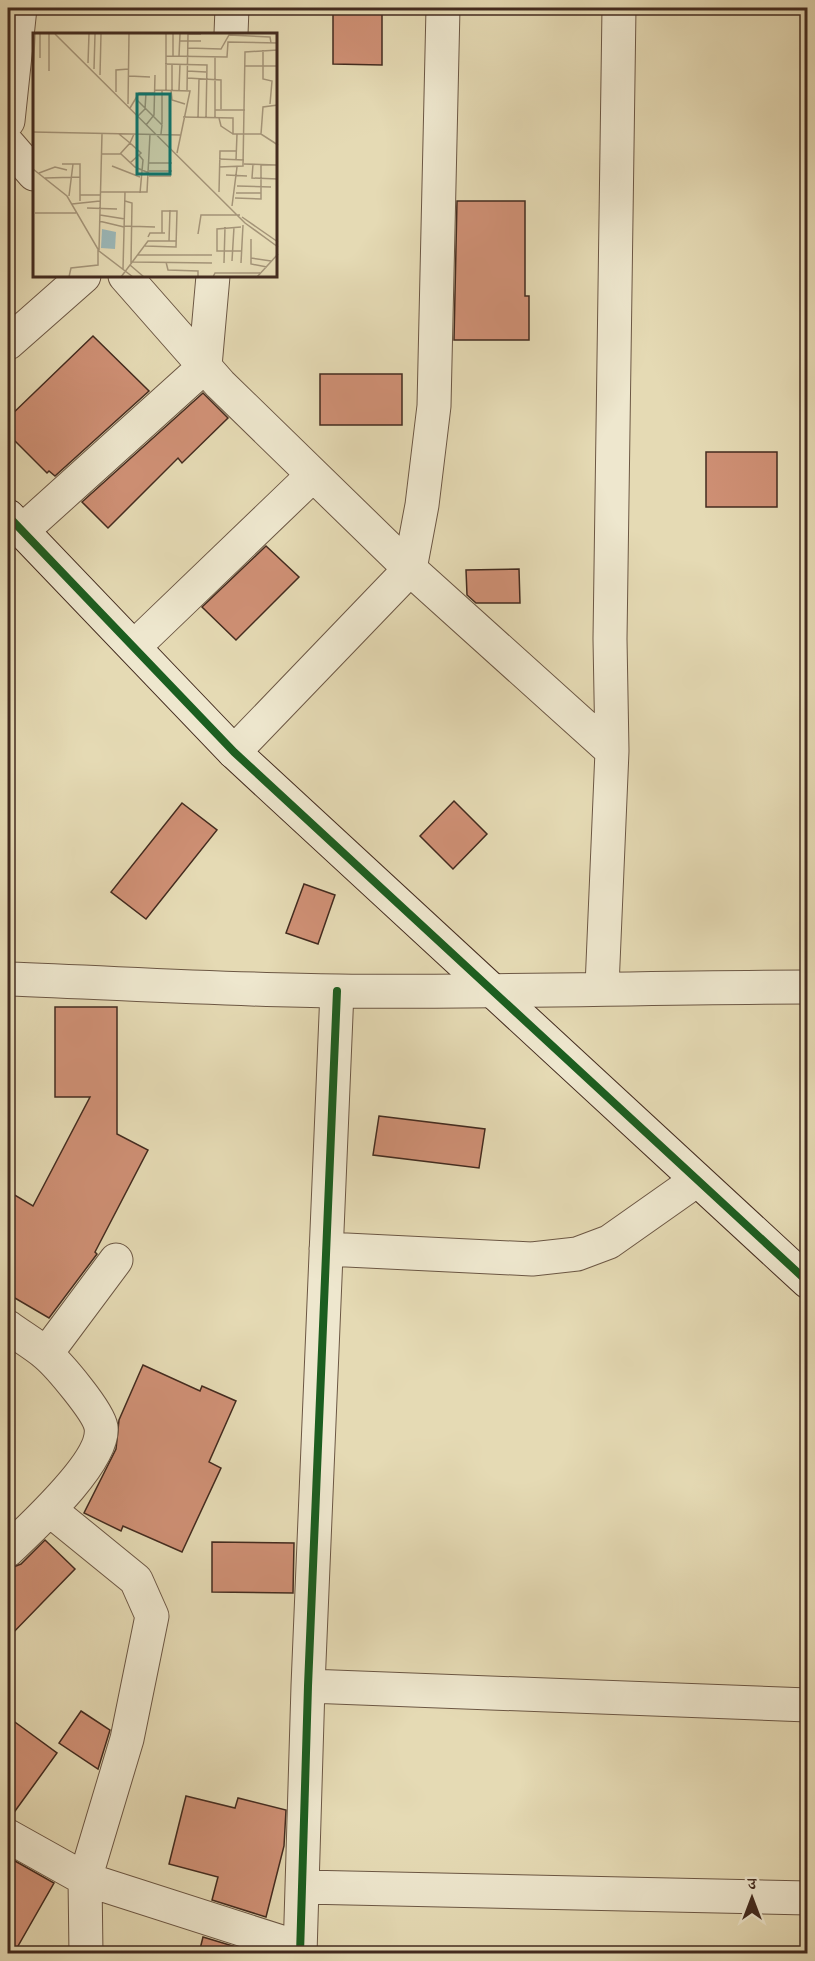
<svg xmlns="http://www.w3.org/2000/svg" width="815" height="1961" font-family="'EB Garamond','Noto Serif Devanagari',serif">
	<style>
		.building { fill: #cf9075; stroke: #432b1f; stroke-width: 1.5 }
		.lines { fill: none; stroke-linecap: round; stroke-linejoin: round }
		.street-casing { stroke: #6c5744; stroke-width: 35 }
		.secondary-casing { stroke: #432b1f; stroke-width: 35 }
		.street { stroke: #eee7ce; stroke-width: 33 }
		.secondary { stroke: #eee7ce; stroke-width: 33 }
		.cycleway-casing { stroke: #eee7ce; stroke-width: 11 }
		.cycleway { stroke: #1b5e20; stroke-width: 8 }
		.inset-road { fill: none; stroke: #a49478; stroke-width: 1.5 }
		.view { fill: #0f766e; fill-opacity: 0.15; stroke: #0f766e; stroke-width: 3 }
		.inset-edge { fill: none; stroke: #432b1f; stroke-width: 3 }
	</style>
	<rect width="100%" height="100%" fill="#e5dab4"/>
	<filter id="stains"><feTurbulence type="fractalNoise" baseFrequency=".00333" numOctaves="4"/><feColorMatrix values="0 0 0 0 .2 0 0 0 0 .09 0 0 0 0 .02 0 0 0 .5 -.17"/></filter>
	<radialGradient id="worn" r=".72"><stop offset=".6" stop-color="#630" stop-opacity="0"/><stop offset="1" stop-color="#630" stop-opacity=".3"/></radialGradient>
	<path class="building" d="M 333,8 L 382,8 L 382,65 L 333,64 Z
		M 457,201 L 525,201 L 525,296 L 529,296 L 529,340 L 454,340 Z
		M 93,336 L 149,391 L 55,476 L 49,471 L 47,473 L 8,434 L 8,418 Z
		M 320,374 L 402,374 L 402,425 L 320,425 Z
		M 203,393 L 228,418 L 182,463 L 178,458 L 108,528 L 82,502 Z
		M 706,452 L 777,452 L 777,507 L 706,507 Z
		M 266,546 L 299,577 L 236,640 L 202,607 Z
		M 519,569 L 520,603 L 476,603 L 467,595 L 466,570 Z
		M 454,801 L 487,834 L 453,869 L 420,836 Z
		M 182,803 L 217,830 L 146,919 L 111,892 Z
		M 304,884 L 335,895 L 318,944 L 286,933 Z
		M 55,1007 L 117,1007 L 117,1134 L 148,1150 L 95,1252 L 97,1254 L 49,1318 L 8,1294 L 8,1191 L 33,1206 L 90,1097 L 55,1097 Z
		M 379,1116 L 485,1129 L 479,1168 L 373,1155 Z
		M 143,1365 L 200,1391 L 202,1386 L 236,1401 L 209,1462 L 221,1468 L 182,1552 L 123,1526 L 121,1531 L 84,1513 L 116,1449 L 119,1420 Z
		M 45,1540 L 75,1569 L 8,1638 L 8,1569 L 21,1564 Z
		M 212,1542 L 294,1543 L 293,1593 L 212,1592 Z
		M 81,1711 L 110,1730 L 98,1769 L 59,1743 Z
		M 8,1717 L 57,1753 L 10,1818 L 8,1817 Z
		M 186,1796 L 235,1808 L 238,1798 L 286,1810 L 284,1846 L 266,1917 L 212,1900 L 218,1877 L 169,1864 Z
		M 8,1857 L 54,1883 L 14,1953 L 8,1953 Z
		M 203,1937 L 256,1953 L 199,1953 Z"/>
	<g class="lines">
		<defs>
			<path id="street" d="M 231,34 L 232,8
				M 8,121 L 20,8
				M 8,144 L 34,174
				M 125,276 L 220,384 L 410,569 L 612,751 L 602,987
				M 8,343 L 84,276
				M 22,531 L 205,366 L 213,276
				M 134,647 L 313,475
				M 612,751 L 610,639 L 619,8
				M 234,752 L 410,569 L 422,505 L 434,406 L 443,8
				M 8,979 C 118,983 229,990 339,991 C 495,993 651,987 808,987
				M 326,1249 L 532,1259 L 577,1254 L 609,1242 L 697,1180
				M 8,1327 C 20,1336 34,1344 46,1354 C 59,1365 98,1411 101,1427 C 106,1460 31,1528 8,1550
				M 46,1354 L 116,1260
				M 50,1510 L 136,1580 L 152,1616 L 127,1739 L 85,1879 L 86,1954
				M 308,1686 L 808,1705
				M 8,1836 L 85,1879 L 300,1948
				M 303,1887 L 808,1898
				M 300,1954 L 308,1686 L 337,991"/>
			<path id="secondary" d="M 8,516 L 234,752 L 808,1282"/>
		</defs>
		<use href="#street" class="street-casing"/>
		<use href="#secondary" class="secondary-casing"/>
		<use href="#street" class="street"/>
		<use href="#secondary" class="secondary"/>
		<defs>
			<path id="cycleway" d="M 8,516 L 234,752 L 808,1282
				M 300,1954 L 308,1686 L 337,991"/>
		</defs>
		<use href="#cycleway" class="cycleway-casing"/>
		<use href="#cycleway" class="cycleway"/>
	</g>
	<g transform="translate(33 33)">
		<rect width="244" height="244" fill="#e5dab4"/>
		<path d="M 69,196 L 83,199 L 82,216 L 68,215 Z" fill="#9bb8b9"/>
		<path class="inset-road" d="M 16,1 L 16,38M 22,1 L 212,190 L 245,214M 140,1 L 140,23M 147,8 L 168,8M 155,15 L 188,16 L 196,2 L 237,4 L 238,10M 230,17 L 230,46 L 239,48 L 237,71M 133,23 L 194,24 L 195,9 L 245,10M 146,23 L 147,1M 7,25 L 7,1M 55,30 L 56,1M 132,31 L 174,32 L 173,85M 212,33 L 245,33M 61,36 L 62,1M 0,37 L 2,1M 154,38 L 173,39M 67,42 L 68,1M 96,43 L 117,44M 154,45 L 188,47 L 188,76M 122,57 L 157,58 L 144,120M 133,57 L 133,1M 138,57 L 139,67 L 152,71M 139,57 L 139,31M 146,57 L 147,31M 154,57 L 155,1 L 168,1M 83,59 L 83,37 L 96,36M 104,67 L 129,92 L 128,101M 95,71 L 96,1M 97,75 L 106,60 L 122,60M 182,77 L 212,77M 137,79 L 137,101M 105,83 L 112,76 L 113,60M 150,84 L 200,85 L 200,101 L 228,101 L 245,112M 165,85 L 166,46M 182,85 L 182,24M 186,85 L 188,93 L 200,101M 129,91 L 129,57M 113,92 L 121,82 L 122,42M 0,99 L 147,102M 86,101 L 97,110 L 87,121M 228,101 L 230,74 L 245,72M 68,121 L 88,121 L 102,134 L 116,140M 106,122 L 110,127 L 107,160M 186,126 L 211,127M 203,127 L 204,101M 97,130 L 108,120 L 97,110 L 101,101M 116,130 L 139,130M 29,131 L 47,131 L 47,168M 211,131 L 243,132M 220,131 L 219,145 L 245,146M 79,133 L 107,144M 186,134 L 210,133 L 212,19 L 245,17M 0,136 L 34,163 L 66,218 L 100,244M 116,138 L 139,138M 6,140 L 22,134 L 34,137M 193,142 L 214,143M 116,143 L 138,143M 12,145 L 47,144M 204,153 L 238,154M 67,159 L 114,159 L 117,101M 186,159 L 187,118 L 203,118M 203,160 L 228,160M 47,162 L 67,162M 36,163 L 40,131M 202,165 L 228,166 L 228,132M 92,168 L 99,170 L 98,230M 39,171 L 67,168M 199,173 L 204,134M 54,175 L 84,176M 2,180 L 43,180M 67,182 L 92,186M 209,184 L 245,209M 66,188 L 91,194M 91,193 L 122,194M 165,201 L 168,182 L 207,182M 115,204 L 117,200 L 132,200M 218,206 L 218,231 L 234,234M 136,208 L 137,177M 112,213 L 143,214 L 144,178 L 129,178 L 129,200M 66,217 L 69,101M 208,218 L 184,218 L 184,196 L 208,194M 105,222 L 179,222M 218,225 L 238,228M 199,228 L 201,194M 100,229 L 179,230M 133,229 L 135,237 L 165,238 L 165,244M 191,230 L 192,194M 208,230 L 210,192M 97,232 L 111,244M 90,236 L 92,159M 36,244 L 38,235 L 65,232 L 65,217M 88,244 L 115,208 L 143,208M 180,244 L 182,240 L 227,240M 224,244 L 245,221"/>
		<path class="view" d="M 104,61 L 137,61 L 137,141 L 104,141 Z"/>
		<rect width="244" height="244" class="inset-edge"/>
	</g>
	<rect width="815" height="1961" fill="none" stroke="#e5dab4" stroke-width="30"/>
	<rect x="9" y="9" width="797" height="1943" fill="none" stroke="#432b1f" stroke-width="3"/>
	<rect x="15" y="15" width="785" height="1931" fill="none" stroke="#432b1f" stroke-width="1.5"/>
	<g transform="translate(752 1898)" stroke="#eee7ce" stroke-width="4.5" paint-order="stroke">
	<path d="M0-4.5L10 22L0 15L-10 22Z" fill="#432b1f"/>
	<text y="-9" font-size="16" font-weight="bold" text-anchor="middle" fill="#432b1f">उ</text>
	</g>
	<rect width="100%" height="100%" filter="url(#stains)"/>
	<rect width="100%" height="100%" fill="url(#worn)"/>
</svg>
